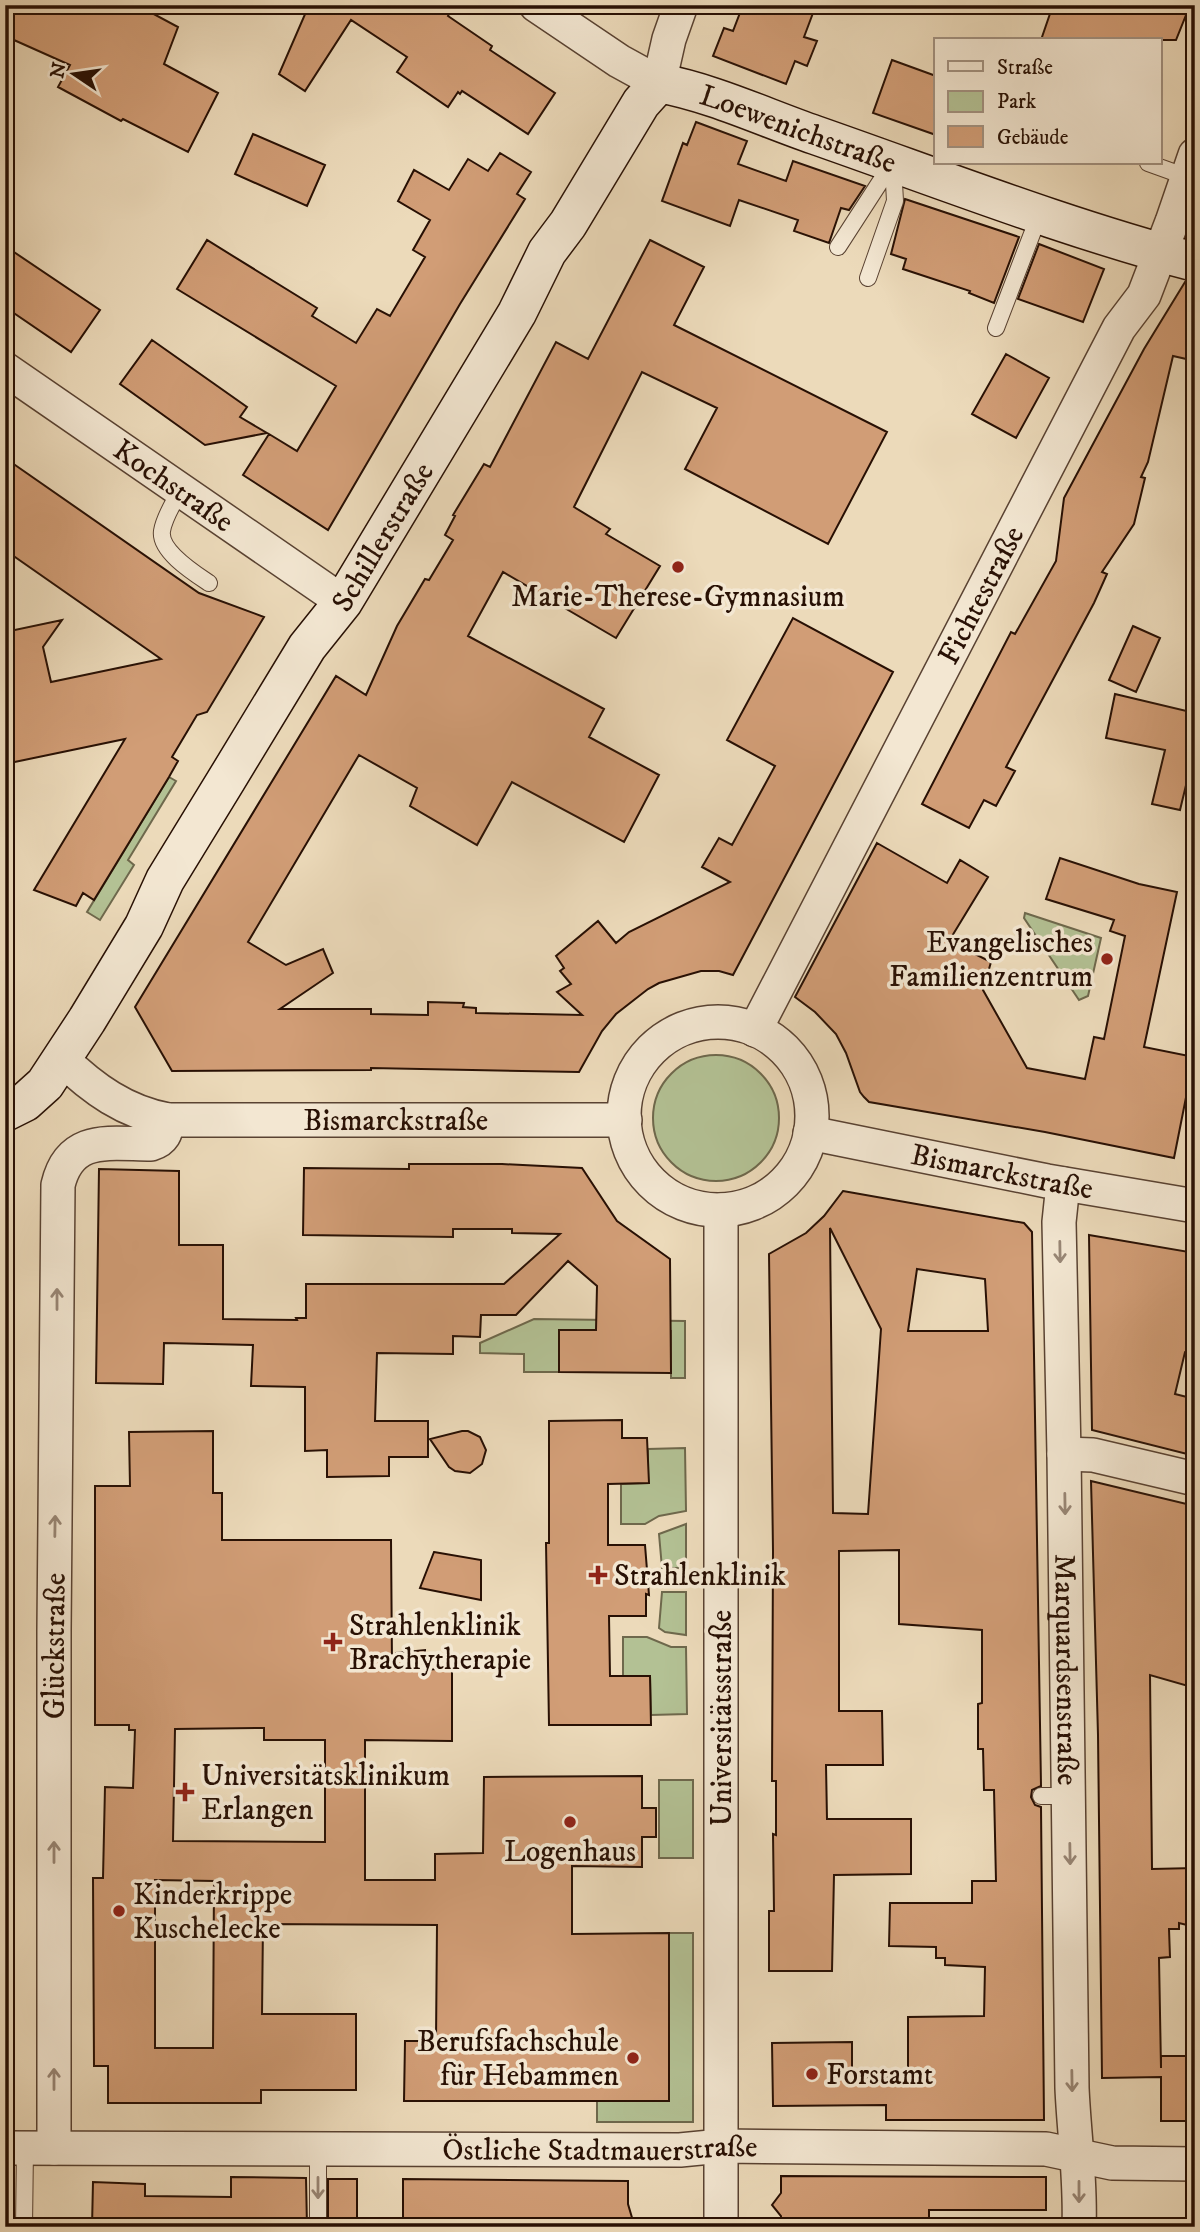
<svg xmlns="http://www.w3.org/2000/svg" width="1200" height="2232" font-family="'IM FELL DW Pica',serif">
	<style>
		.green { fill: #b3c194; stroke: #6e684c; stroke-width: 2 }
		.building { fill: #d19d76; stroke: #281004; stroke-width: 2; fill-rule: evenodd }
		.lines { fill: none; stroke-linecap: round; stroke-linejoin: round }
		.lane-casing { stroke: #594232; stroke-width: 18 }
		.street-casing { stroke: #594232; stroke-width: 36 }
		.secondary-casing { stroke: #281004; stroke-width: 41 }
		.lane { stroke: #f3e7d2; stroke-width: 16 }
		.street { stroke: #f3e7d2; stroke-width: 33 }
		.secondary { stroke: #f3e7d2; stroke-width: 38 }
		.oneway { stroke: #988675 }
		.poi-dot { fill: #8f2418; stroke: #f3e7d2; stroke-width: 2.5 }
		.labels { text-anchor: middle; stroke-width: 7; stroke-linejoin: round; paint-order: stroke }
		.street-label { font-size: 30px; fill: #281004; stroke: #f3e7d2 }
		.poi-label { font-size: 30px; fill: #281004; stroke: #f3e7d2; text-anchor: start }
	</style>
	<rect width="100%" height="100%" fill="#ecdaba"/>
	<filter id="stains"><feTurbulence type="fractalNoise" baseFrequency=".00286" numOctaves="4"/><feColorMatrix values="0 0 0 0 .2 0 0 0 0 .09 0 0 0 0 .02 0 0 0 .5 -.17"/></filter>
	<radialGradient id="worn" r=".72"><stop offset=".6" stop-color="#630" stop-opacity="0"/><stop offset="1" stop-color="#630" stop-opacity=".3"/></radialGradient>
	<path class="green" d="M 169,777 L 176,781 L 128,860 L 134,865 L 100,920 L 87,912 Z
		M 1025,913 L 1101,938 L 1088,996 L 1079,1000 L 1024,918 Z
		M653 1118a63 63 0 1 1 126 0a63 63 0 1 1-126 0Z
		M 534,1319 L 685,1321 L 685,1378 L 671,1378 L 671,1331 L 560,1330 L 559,1372 L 524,1372 L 524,1354 L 480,1353 L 480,1343 Z
		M 685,1448 L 686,1511 L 659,1516 L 645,1524 L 621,1524 L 621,1484 L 648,1483 L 648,1449 Z
		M 686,1524 L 686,1568 L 662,1568 L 659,1534 Z
		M 662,1592 L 686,1592 L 686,1635 L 665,1632 L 659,1628 Z
		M 623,1637 L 647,1637 L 671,1647 L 686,1647 L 687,1714 L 651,1715 L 650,1676 L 623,1676 Z
		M 659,1780 L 693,1780 L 693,1858 L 659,1858 Z
		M 669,1933 L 693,1933 L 693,2122 L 597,2122 L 597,2101 L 669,2100 Z"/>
	<path class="building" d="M 5,5 L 137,5 L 178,27 L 164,64 L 218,93 L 188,152 L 123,119 L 121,121 L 58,87 L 70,65 L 5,36 Z
		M 309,5 L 454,5 L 448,16 L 492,46 L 490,50 L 555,93 L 528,134 L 462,91 L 460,94 L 458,92 L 448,107 L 397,72 L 407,57 L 351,20 L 305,91 L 279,74 Z
		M 743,5 L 816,5 L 804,37 L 817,41 L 807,66 L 795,61 L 786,84 L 713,56 L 724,28 L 733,31 Z
		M 1053,5 L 1190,5 L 1176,40 L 1041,40 Z
		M 892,60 L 936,76 L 936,135 L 873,113 Z
		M 696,122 L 747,141 L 738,164 L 786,181 L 793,161 L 865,186 L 849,210 L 841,208 L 829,243 L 794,231 L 798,220 L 739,200 L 730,226 L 662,201 L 683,143 L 687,145 Z
		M 253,134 L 325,165 L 307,206 L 235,174 Z
		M 500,153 L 531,172 L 517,194 L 525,199 L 460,304 L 328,530 L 243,475 L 269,434 L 297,451 L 336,386 L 177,289 L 207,240 L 317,308 L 312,316 L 356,343 L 377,309 L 390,316 L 425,257 L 413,250 L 430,220 L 398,201 L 414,170 L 449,190 L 468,159 L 488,171 Z
		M 905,199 L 1019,237 L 994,303 L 969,293 L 970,291 L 903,269 L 906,259 L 891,254 Z
		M 650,240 L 704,267 L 674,325 L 887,432 L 828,544 L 685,469 L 717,408 L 642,372 L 574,507 L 610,529 L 606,534 L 660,566 L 616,638 L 503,572 L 468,636 L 604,709 L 589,737 L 659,775 L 624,842 L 512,782 L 477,845 L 410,806 L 417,788 L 359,755 L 248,942 L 286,965 L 323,949 L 333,973 L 280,1009 L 371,1009 L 371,1014 L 428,1015 L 428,1002 L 464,1003 L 463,1007 L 476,1008 L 476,1013 L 582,1015 L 557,992 L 571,984 L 560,971 L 564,968 L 556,956 L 598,921 L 616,943 L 629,932 L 730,882 L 702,867 L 719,838 L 732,845 L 775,766 L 727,740 L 793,618 L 893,672 L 733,975 L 719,971 L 701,971 L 659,983 L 648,989 L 616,1014 L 602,1031 L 579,1072 L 371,1068 L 371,1070 L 172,1071 L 135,1007 L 336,676 L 366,695 L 397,626 L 425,579 L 429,580 L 453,540 L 445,535 L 455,516 L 453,515 L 484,464 L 490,467 L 556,342 L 588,359 Z
		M 1039,244 L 1104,269 L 1083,322 L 1018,299 Z
		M 5,246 L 100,310 L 71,352 L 5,307 Z
		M 1185,282 L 1195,283 L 1195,361 L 1173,356 L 1148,462 L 1141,477 L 1145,478 L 1134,524 L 1102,572 L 1107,574 L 1094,603 L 1006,767 L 1015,771 L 996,806 L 984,800 L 969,828 L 922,804 L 1011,632 L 1015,634 L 1056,561 L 1064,498 L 1144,349 Z
		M 152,340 L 247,407 L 240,417 L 267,433 L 205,445 L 120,384 Z
		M 1006,354 L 1049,378 L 1016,438 L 972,414 Z
		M 5,458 L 199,593 L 264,617 L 207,712 L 197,715 L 172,757 L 178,761 L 169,777 L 94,900 L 83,893 L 76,906 L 34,890 L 125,739 L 5,764 L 5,632 L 62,620 L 43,647 L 51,682 L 161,659 L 5,550 Z
		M 1133,626 L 1160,638 L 1136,692 L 1109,680 Z
		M 1115,694 L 1195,713 L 1195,748 L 1180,810 L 1152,804 L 1165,750 L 1106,738 Z
		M 877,843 L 947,883 L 960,860 L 988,877 L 949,941 L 991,962 L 983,990 L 1027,1068 L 1085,1079 L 1094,1037 L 1104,1039 L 1125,936 L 1110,931 L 1114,920 L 1046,899 L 1060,858 L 1139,884 L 1177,892 L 1144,1047 L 1194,1057 L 1174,1158 L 1045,1132 L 869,1102 L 864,1097 L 860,1092 L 846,1053 L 836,1034 L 815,1012 L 795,997 Z
		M 409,1164 L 502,1164 L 582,1168 L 617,1221 L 670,1259 L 671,1373 L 559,1372 L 559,1330 L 596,1330 L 597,1286 L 568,1261 L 516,1315 L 481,1315 L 480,1337 L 453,1336 L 453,1354 L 377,1353 L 375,1421 L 428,1421 L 428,1457 L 389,1457 L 389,1476 L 327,1477 L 327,1450 L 305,1451 L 305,1387 L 251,1386 L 253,1345 L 164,1343 L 163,1384 L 96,1383 L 99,1169 L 179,1171 L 179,1245 L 223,1245 L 223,1319 L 297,1320 L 296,1318 L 306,1318 L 306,1284 L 504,1284 L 560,1234 L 512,1233 L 512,1229 L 453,1229 L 453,1237 L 303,1235 L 304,1168 L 409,1169 Z
		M 843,1191 L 1024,1223 L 1032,1232 L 1041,1786 L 1032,1790 L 1031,1797 L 1035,1805 L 1041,1807 L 1044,2120 L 886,2120 L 886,2105 L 773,2106 L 772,2043 L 852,2042 L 852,2077 L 908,2078 L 908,2017 L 984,2016 L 985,1967 L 945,1965 L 945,1958 L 936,1958 L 936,1947 L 889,1946 L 890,1903 L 972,1903 L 972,1881 L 996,1881 L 994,1790 L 984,1790 L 983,1749 L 978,1749 L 978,1704 L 982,1703 L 982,1630 L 899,1624 L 899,1550 L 839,1551 L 839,1711 L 882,1711 L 883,1765 L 826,1765 L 827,1819 L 911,1819 L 911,1874 L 834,1875 L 832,1971 L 769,1971 L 769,1911 L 774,1911 L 773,1834 L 776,1835 L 776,1781 L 772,1781 L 773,1551 L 769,1254 L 806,1233 L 824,1216 ZM 830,1228 L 881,1329 L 868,1514 L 833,1513 ZM 917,1269 L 985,1279 L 988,1331 L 908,1331 Z
		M 1089,1235 L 1195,1253 L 1195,1350 L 1185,1352 L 1175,1394 L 1195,1399 L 1195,1456 L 1092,1430 Z
		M 622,1420 L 622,1438 L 647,1438 L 649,1483 L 608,1484 L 608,1545 L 645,1545 L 649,1595 L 646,1594 L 646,1616 L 609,1616 L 610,1676 L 650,1676 L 651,1725 L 549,1725 L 546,1543 L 549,1543 L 549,1421 Z
		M 213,1431 L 213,1493 L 222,1493 L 222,1540 L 391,1540 L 392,1664 L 396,1653 L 425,1650 L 424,1670 L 452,1668 L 452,1741 L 365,1740 L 365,1880 L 435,1880 L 435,1854 L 483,1853 L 484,1777 L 642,1776 L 642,1808 L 656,1808 L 656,1837 L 642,1837 L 642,1867 L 572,1866 L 572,1934 L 669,1933 L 669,2101 L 404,2101 L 405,2041 L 436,2041 L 437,1925 L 263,1924 L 262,2014 L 356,2014 L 356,2090 L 261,2090 L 261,2103 L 108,2103 L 108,2066 L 94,2066 L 93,1878 L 103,1878 L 105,1787 L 133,1788 L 135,1730 L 129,1730 L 129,1725 L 95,1725 L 95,1486 L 130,1486 L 129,1432 ZM 264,1728 L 264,1740 L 325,1740 L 325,1842 L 173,1841 L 175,1729 ZM 155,1880 L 214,1881 L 213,2048 L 155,2048 Z
		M 462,1431 L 468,1431 L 480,1437 L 486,1450 L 482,1464 L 470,1473 L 455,1471 L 449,1467 L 430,1439 Z
		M 1091,1481 L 1195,1506 L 1195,1632 L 1187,1658 L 1195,1660 L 1195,1688 L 1150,1675 L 1152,1869 L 1195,1868 L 1195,1927 L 1179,1923 L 1179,1929 L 1169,1929 L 1170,1957 L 1159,1958 L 1161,2068 L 1161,2056 L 1195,2056 L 1195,2121 L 1161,2121 L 1161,2077 L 1102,2078 L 1098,1735 Z
		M 434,1552 L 481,1560 L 481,1600 L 420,1588 Z
		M 781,2176 L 1046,2177 L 1046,2210 L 929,2210 L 929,2227 L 781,2227 L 781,2216 L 772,2205 L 781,2193 Z
		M 231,2177 L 306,2178 L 307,2227 L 92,2227 L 93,2182 L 145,2184 L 145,2196 L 231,2197 Z
		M 328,2179 L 357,2179 L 357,2227 L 328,2227 Z
		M 403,2179 L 628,2181 L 628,2204 L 633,2221 L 620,2222 L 620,2227 L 403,2227 Z"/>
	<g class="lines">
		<defs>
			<path id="lane" d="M 1148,163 L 1187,177
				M 838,247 L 893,162
				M 868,278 L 895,201 L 893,165
				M 996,328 L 1040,213
				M 180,490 C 174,503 164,517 162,531 C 159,551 194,573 209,583
				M 1041,1796 L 1069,1796
				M 318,2149 L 318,2227
				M 24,2227 L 25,2148"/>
			<g id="street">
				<path d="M 536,5 L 619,61 L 659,83 L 669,39 L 681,5"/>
				<path id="s1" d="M 5,369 L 343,602"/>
				<circle cx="718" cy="1116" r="94"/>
				<path id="s2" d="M 755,1030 L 1119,328 L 1144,295 L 1172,222 L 1195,155"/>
				<path id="s3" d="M 62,1059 C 93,1089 125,1112 168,1120 L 625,1120"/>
				<path id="s4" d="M 810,1133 L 1047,1181 L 1195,1206"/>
				<path id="s5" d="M 1063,1184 L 1059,1222 L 1064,1454 L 1072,2088 C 1074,2134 1081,2180 1079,2227"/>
				<path d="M 721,1210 L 721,2227"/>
				<path d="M 1064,1454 L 1093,1455 L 1195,1479"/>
				<path id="s6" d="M 5,2148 L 680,2150 L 721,2146 L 1046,2149 L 1112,2163 L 1195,2164"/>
				<path id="s7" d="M 54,2148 L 54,1631 L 58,1185 C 70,1134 110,1144 151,1144 C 164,1140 166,1133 168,1120"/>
			</g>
			<g id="secondary">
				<path id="s8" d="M 5,1112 L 25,1102 L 45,1084 L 87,1020 L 144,926 L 165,880 L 225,782 L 307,647 L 343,602 L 517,313 L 547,252 L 568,224 L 641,103 L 659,83 C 713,93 763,117 815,135 C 941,179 1066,228 1195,262"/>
			</g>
		</defs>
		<use href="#lane" class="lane-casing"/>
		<use href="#street" class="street-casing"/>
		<use href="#secondary" class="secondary-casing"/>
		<use href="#lane" class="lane"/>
		<use href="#street" class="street"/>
		<use href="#secondary" class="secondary"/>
	</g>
	<defs><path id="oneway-shaft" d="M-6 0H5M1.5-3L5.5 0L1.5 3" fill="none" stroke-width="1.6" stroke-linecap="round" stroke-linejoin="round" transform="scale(1.75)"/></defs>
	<g class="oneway">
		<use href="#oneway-shaft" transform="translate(1060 1252) rotate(89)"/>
		<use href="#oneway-shaft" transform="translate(57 1299) rotate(-90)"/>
		<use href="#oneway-shaft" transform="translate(1065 1504) rotate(89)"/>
		<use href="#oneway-shaft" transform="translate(55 1526) rotate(-89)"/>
		<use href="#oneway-shaft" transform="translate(54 1852) rotate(-90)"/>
		<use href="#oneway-shaft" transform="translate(1070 1854) rotate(89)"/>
		<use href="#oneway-shaft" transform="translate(54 2079) rotate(-90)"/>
		<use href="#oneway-shaft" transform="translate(1072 2081) rotate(89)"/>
		<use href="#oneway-shaft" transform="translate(318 2188) rotate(90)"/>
		<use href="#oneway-shaft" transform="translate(1079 2192) rotate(90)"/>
	</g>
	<g class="poi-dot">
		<circle cx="678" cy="567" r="7"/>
		<circle cx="1107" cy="959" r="7"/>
		<path d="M594.5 1564.5h7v7h7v7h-7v7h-7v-7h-7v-7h7z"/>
		<path d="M329.5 1631.5h7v7h7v7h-7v7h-7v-7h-7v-7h7z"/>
		<path d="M181.5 1781.5h7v7h7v7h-7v7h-7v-7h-7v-7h7z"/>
		<circle cx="570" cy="1822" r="7"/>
		<circle cx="119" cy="1911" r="7"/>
		<circle cx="633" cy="2058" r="7"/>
		<circle cx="812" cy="2074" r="7"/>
	</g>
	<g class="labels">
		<g class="street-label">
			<text dy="10" stroke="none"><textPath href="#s8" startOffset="1372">Loewenichstraße</textPath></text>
			<text dy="10" stroke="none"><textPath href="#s1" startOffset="205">Kochstraße</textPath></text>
			<text dy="10" stroke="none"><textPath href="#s8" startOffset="693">Schillerstraße</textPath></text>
			<text dy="10" stroke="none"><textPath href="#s2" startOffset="490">Fichtestraße</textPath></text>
			<text dy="10" stroke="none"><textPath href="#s3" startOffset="352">Bismarckstraße</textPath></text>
			<text dy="10" stroke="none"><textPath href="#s4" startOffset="196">Bismarckstraße</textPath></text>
			<text dy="10" stroke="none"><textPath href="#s7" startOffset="502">Glückstraße</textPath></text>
			<text dy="10" stroke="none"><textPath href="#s5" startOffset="486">Marquardsenstraße</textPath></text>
			<text transform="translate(721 1718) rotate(-90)" y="10">Universitätsstraße</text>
			<text dy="10" stroke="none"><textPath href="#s6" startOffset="595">Östliche Stadtmauerstraße</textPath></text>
		</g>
		<g class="poi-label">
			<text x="678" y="606" text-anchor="middle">Marie-Therese-Gymnasium</text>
			<text x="1093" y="952" text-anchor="end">Evangelisches<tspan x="1093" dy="34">Familienzentrum</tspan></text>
			<text x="614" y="1585">Strahlenklinik</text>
			<text x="349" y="1635">Strahlenklinik<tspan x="349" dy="34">Brachytherapie</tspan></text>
			<text x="201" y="1785">Universitätsklinikum<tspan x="201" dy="34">Erlangen</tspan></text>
			<text x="570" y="1861" text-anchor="middle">Logenhaus</text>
			<text x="133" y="1904">Kinderkrippe<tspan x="133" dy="34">Kuschelecke</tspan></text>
			<text x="619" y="2051" text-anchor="end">Berufsfachschule<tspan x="619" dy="34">für Hebammen</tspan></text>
			<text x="826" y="2084">Forstamt</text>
		</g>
	</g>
	<rect width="1200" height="2232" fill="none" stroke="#ecdaba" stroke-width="28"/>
	<rect x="7" y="7" width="1186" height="2218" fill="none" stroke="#281004" stroke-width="3.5"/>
	<rect x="14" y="14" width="1172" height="2204" fill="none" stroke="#281004" stroke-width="2"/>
	<rect x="934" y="38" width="228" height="126" fill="#f3e7d2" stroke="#a29180" stroke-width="2"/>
	<rect x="948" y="61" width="35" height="10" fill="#f3e7d2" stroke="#a29180" stroke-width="2"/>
	<text x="997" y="74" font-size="21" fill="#281004">Straße</text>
	<rect x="948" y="91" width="35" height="21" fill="#b3c194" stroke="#a29180" stroke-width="2"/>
	<text x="997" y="108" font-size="21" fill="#281004">Park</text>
	<rect x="948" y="126" width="35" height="21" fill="#d19d76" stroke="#a29180" stroke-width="2"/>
	<text x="997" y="144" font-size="21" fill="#281004">Gebäude</text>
	<g transform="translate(74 74) rotate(283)" stroke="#f3e7d2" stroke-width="5" paint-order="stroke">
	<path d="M0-5L12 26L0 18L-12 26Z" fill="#281004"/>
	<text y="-10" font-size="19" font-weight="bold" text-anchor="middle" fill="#281004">N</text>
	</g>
	<rect width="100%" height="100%" filter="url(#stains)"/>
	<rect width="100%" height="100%" fill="url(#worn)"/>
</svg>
